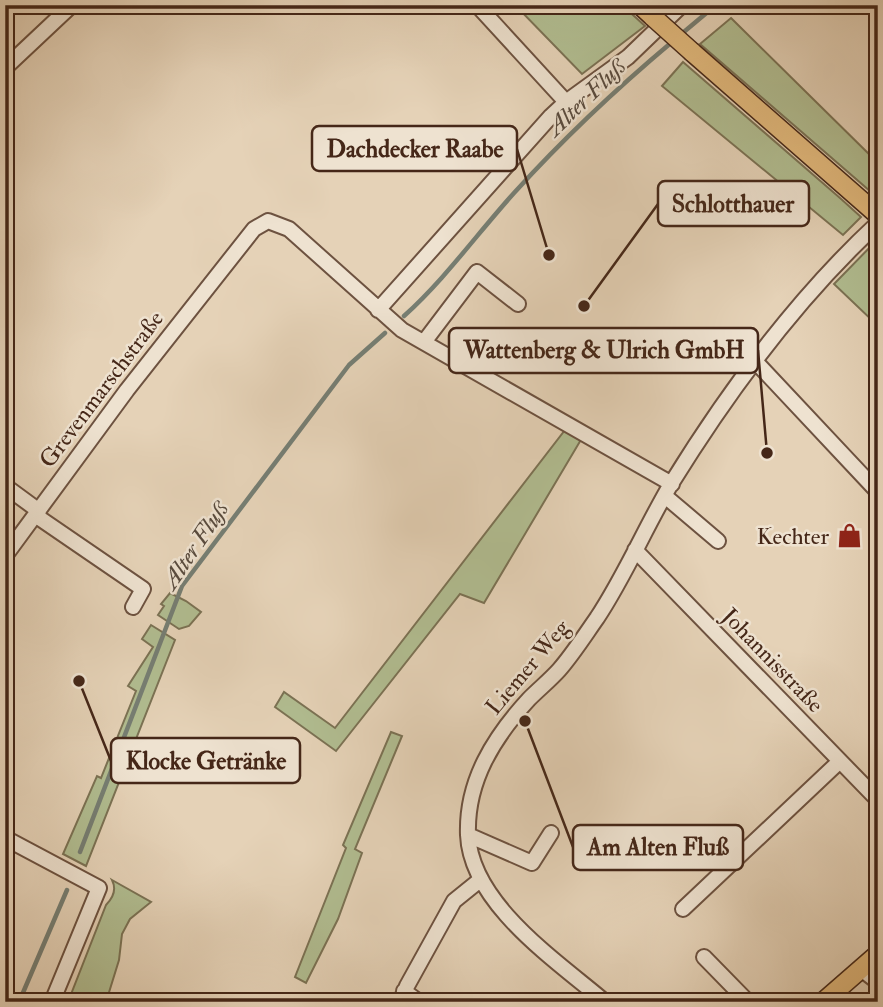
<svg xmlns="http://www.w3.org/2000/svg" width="883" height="1007" font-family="'IM FELL Double Pica',serif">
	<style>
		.green { fill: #b1bd91; stroke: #7b7254; stroke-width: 2 }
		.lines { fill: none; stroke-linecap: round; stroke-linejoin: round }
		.stream { stroke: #767e73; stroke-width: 4.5 }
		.minor-casing { stroke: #6d5240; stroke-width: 18 }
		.major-casing { stroke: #452718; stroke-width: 21 }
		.minor { stroke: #eee2d0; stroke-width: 14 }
		.major { stroke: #e2b97c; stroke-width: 18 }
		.major-bridge-casing { stroke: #452718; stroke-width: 21; stroke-linecap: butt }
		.major-bridge { stroke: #e2b97c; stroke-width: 18 }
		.labels { text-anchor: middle; stroke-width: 5; stroke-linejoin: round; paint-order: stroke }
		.street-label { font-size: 23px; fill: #452718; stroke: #eee2d0 }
		.poi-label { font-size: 23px; fill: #452718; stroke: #eee2d0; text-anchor: end }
		.water-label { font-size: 24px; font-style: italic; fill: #594b3e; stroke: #eee2d0 }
		.leader { fill: none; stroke: #452718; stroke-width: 2.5 }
		.callout-dot { fill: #452718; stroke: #eee2d0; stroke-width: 2.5 }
		.callout { fill: #eee2d0; stroke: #452718; stroke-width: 2.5 }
		.callout-label { font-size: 24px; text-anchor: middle; font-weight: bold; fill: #452718 }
	</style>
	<rect width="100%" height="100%" fill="#e5d2b7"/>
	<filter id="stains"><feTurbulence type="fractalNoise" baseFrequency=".00286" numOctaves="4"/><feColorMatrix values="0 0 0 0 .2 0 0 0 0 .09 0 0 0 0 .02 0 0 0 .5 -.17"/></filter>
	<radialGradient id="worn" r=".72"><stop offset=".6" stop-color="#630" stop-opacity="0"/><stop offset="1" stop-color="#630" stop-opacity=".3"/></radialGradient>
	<path class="green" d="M 515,5 L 622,5 L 645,26 L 582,74 Z
		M 731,18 L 878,163 L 878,198 L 700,44 Z
		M 683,62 L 840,198 L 861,217 L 843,235 L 662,86 Z
		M 878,239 L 878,326 L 834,284 Z
		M 565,430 L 582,438 L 484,603 L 460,594 L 336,751 L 275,707 L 284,692 L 335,728 Z
		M 170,593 L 186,601 L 201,612 L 189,626 L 179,629 L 158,615 L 164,606 L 161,604 Z
		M 151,625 L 175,640 L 86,866 L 63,854 L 97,776 L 101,778 L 136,691 L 128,686 L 153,647 L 142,639 Z
		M 391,732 L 402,736 L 355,849 L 362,853 L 338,919 L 306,983 L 295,977 L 346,848 L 343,845 Z
		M 112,880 L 151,902 L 130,919 L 122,934 L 119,960 L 106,1002 L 68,1002 L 106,905 C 113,898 117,890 112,880 Z"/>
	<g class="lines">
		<path class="stream" d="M 679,36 L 716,5
			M 404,316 C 445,279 477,234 514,193 C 563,139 616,89 672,42
			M 80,852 L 182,586 L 349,365 L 385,333
			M 19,1002 L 67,890"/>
		<defs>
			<path id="minor" d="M 477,5 L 566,102
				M 5,68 L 72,5
				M 378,310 L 551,116 L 566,102 L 628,57 L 682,5
				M 424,342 L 477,272 L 518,304
				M 755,361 L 878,492
				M 5,486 L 39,511
				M 665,496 L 718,541
				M 35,515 L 143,589 L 133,607
				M 635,550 L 878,800
				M 5,556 L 127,390 L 254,229 L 268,221 L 289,229 L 402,330 L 672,484
				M 468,835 L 532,863 L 551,833
				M 5,838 L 99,888 L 52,1002
				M 683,909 L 840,761
				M 704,957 L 748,1002
				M 861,969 L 878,982
				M 404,991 L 419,1002
				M 400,1002 L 407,986 L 454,901 L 480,880
				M 605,1002 C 557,961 471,904 468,835 C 466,781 494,737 529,699 C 539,689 550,680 559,670 C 573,654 585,635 597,618 C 625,576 645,528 671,484 C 729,390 797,298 878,223"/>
			<path id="major" d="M 640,5 L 653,17
				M 692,52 L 878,215
				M 823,1002 L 878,954"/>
		</defs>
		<use href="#minor" class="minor-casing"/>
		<use href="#major" class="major-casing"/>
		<use href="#minor" class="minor"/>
		<use href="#major" class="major"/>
		<defs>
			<path id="major-bridge" d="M 653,17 L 692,52"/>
		</defs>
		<use href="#major-bridge" class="major-bridge-casing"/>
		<use href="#major-bridge" class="major-bridge"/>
	</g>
	<defs>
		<symbol id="shop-bare" viewBox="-9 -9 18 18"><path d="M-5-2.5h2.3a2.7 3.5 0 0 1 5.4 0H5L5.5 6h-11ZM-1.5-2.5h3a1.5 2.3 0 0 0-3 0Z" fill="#8f2418" stroke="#eee2d0" stroke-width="2.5" paint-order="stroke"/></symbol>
	</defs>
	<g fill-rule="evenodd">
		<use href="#shop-bare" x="832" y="518" width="35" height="35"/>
	</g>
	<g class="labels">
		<g class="street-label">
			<text transform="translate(101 389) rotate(-53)" y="8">Grevenmarschstraße</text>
			<text transform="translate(773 660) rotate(46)" y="8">Johannisstraße</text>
			<text transform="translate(527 667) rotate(-50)" y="8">Liemer Weg</text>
		</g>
		<g class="poi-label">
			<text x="829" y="544">Kechter</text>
		</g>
		<g class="water-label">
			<text transform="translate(586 97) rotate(-44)" y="8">Alter Fluß</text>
			<text transform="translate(195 545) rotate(-56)" y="8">Alter Fluß</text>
		</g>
	</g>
	<path class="leader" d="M549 255L517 149M584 306L658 204M767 453L758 350M79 681L111 761M525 721L573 847"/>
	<g class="callout-dot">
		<circle cx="549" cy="255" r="7"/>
		<circle cx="584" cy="306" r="7"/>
		<circle cx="767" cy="453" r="7"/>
		<circle cx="79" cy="681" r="7"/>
		<circle cx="525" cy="721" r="7"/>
	</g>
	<g class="callout">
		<rect x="312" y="126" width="205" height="45" rx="7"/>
		<rect x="658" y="181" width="151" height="45" rx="7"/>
		<rect x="449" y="328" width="309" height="45" rx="7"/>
		<rect x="111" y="738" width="189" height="45" rx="7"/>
		<rect x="573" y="825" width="170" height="45" rx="7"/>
	</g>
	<g class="callout-label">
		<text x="415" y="157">Dachdecker Raabe</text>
		<text x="733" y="212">Schlotthauer</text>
		<text x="604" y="358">Wattenberg &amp; Ulrich GmbH</text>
		<text x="206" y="769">Klocke Getränke</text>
		<text x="658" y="855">Am Alten Fluß</text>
	</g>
	<rect width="883" height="1007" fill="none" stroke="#e5d2b7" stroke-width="28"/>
	<rect x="7" y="7" width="869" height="993" fill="none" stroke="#452718" stroke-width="3.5"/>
	<rect x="14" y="14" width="855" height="979" fill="none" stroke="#452718" stroke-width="2"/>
	<rect width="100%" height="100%" filter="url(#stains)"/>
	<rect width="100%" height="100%" fill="url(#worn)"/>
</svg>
